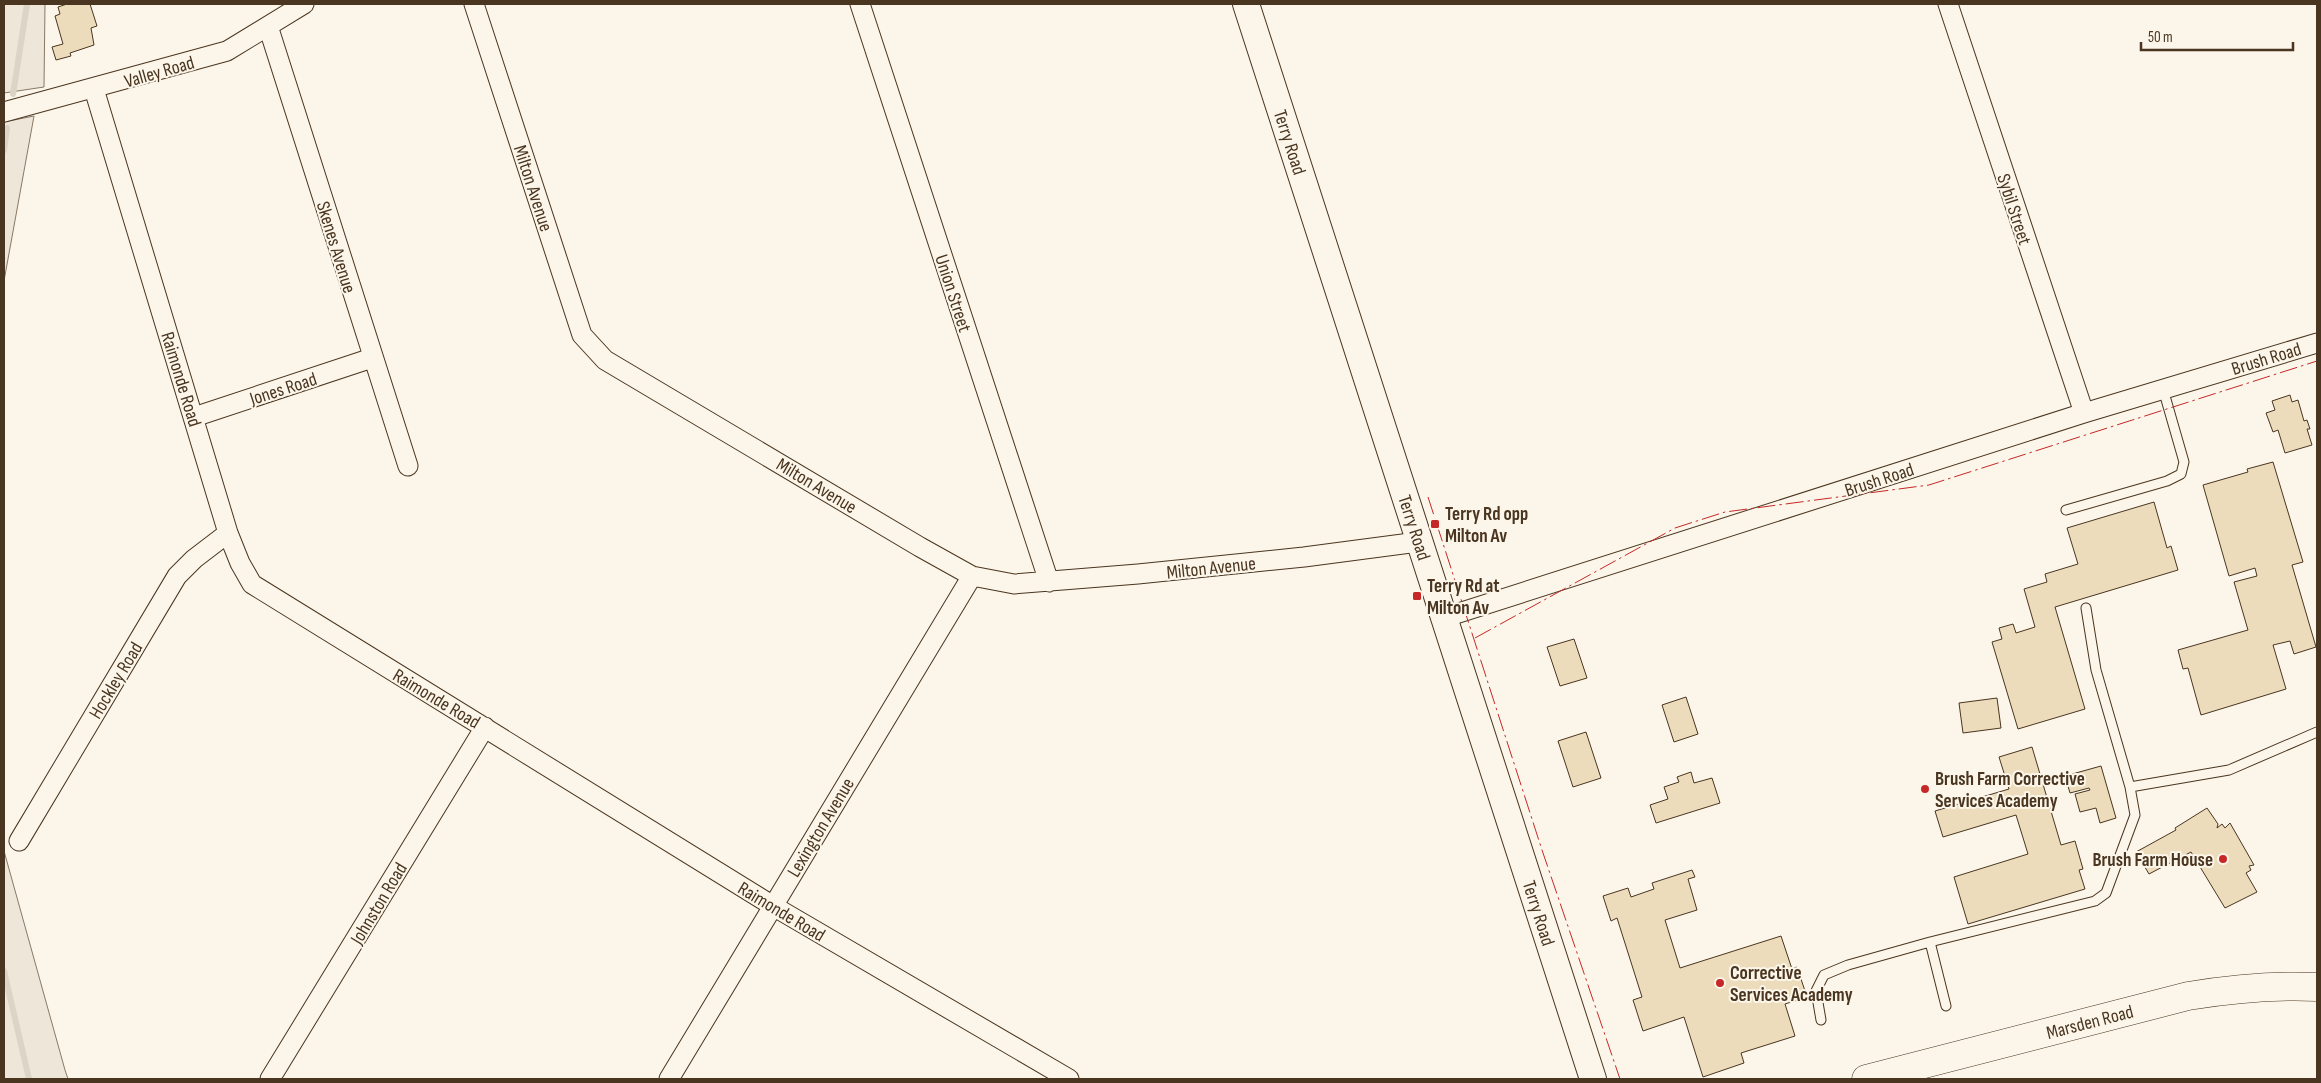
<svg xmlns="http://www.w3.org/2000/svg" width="2321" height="1083" font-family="'Sofia Sans Condensed',sans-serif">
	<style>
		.green { fill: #ede6d9; stroke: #887966 }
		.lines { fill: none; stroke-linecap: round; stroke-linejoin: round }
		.stream { stroke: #dcd4c6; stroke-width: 6 }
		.building { fill: #ecdcbc; stroke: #4a3520 }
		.lane-casing { stroke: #4a3520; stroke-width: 11 }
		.street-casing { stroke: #4a3520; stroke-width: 21 }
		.secondary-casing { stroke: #4a3520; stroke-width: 28 }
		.highway-casing { stroke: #4a3520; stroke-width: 29 }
		.lane { stroke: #fbf6e9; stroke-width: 9 }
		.street { stroke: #fbf6e9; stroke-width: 19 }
		.secondary { stroke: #fbf6e9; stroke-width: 26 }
		.highway { stroke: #fbf6e9; stroke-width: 28 }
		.power { stroke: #c62828; stroke-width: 1; stroke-dasharray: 18 4 2.5 4; stroke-linecap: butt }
		.poi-dot { fill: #c62828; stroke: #fbf6e9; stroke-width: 2 }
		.labels { text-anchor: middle; stroke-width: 4; stroke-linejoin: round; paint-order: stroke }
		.street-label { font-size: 19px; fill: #4a3520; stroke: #fbf6e9 }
		.poi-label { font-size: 19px; font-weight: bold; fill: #4a3520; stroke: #fbf6e9; text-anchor: start }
	</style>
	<rect width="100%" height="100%" fill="#fbf6e9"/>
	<path class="green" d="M 4,4 L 45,4 L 44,87 L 4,93 Z
		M 34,116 L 4,281 L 4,122 Z
		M 4,851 L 65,1070 L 68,1079 L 4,1079 Z"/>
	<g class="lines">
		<path class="stream" d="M 13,94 L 27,4
			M 4,150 L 7,128
			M 4,971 L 29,1079"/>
	</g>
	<path class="building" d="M 67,4 L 90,4 L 97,26 L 91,28 L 94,45 L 70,53 L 71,56 L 56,60 L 52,47 L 63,44 L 55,16 L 60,14 L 58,7 Z
		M 2290,395 L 2292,402 L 2298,400 L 2304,421 L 2307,420 L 2310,429 L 2307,429 L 2312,445 L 2285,453 L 2278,430 L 2273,432 L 2266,413 L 2275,410 L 2272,401 Z
		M 2273,462 L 2303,562 L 2292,565 L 2316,647 L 2294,654 L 2290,641 L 2273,645 L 2286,689 L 2201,715 L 2188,668 L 2183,669 L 2178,650 L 2248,630 L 2234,582 L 2257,576 L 2255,568 L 2229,576 L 2203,485 L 2248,472 L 2247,469 Z
		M 2154,502 L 2167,548 L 2171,546 L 2178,570 L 2055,607 L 2085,709 L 2018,729 L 1992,642 L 2002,639 L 1999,628 L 2013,624 L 2016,633 L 2035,627 L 2024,589 L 2047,582 L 2045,574 L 2078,564 L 2067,528 Z
		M 1574,639 L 1587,678 L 1560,686 L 1547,647 Z
		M 1686,697 L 1698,734 L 1674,742 L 1662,705 Z
		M 1997,698 L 2001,728 L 1963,733 L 1959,703 Z
		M 1586,732 L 1601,778 L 1573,787 L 1558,741 Z
		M 2032,747 L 2061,845 L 2075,841 L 2083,869 L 2079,870 L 2085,889 L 1968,924 L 1954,877 L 2028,854 L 2016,815 L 1943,837 L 1935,811 L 2009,789 L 1999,757 Z
		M 2101,766 L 2116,818 L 2100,823 L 2096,808 L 2080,812 L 2075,794 L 2090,790 L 2089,788 L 2070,793 L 2065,776 Z
		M 1691,772 L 1694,783 L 1712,778 L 1720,803 L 1656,823 L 1650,805 L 1668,799 L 1664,787 L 1679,782 L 1677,777 Z
		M 2207,808 L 2218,824 L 2217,828 L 2222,824 L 2225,828 L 2230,823 L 2254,865 L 2249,866 L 2251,870 L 2246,873 L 2257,892 L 2225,908 L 2191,852 L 2149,874 L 2136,852 L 2176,830 L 2175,828 Z
		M 1692,870 L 1695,877 L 1688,879 L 1697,910 L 1665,920 L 1680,968 L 1781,936 L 1792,969 L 1797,967 L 1807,997 L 1785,1004 L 1795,1036 L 1741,1053 L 1744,1063 L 1703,1077 L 1684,1017 L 1643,1031 L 1633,1000 L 1642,997 L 1617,918 L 1611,921 L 1603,896 L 1628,888 L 1631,897 L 1654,889 L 1652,883 Z"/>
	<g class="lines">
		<defs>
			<path id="lane" d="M 2066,510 L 2167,481 L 2181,474 L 2184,462 L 2163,389
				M 2130,787 L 2229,770 L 2317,732
				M 1930,942 L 1946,1006
				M 1821,1020 L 1816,991 L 1824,975 L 1848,965 L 1930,942 L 2095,901 L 2106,893 L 2135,815 L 2130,787 L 2096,670 L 2086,608"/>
			<path id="street" d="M 474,4 L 582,335 L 605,360 L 920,547 L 972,576 L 1014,584 L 1138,574 L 1304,557 L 1418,542
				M 860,4 L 1049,582
				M 1948,4 L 2084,413
				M 268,26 L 408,466
				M 94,89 L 228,533 L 240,563 L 252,584 L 773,906 L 1069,1079
				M 4,112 L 227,51 L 304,4
				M 194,417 L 372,358
				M 1443,618 L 2084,413 L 2317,343
				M 19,841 L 177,576 L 194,559 L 228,533
				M 270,1079 L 485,727
				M 669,1079 L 972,576"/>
			<g id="secondary">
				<path id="s1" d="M 1246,4 L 1593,1079"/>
			</g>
			<g id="highway">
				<path id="s2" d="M 1866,1079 L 2188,996 C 2231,989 2274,985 2317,987"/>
			</g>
		</defs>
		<use href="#lane" class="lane-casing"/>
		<use href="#street" class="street-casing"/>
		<use href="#secondary" class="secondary-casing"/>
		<use href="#highway" class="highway-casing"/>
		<use href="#lane" class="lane"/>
		<use href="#street" class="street"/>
		<use href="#secondary" class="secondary"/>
		<use href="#highway" class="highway"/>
		<path class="power" d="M 1428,497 L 1542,850 L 1620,1079
			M 1475,638 L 1675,528 L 1725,512 L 1929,485 L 2317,361"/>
	</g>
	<g class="poi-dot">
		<rect x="1430" y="519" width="10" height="10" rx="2.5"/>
		<rect x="1412" y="591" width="10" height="10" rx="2.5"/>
		<circle cx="1925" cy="789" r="5"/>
		<circle cx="2223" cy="859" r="5"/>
		<circle cx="1720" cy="983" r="5"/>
	</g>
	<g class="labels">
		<g class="street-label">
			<text transform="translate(159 71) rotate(-16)" y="7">Valley Road</text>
			<text dy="7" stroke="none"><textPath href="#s1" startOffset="145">Terry Road</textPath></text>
			<text transform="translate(534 188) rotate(72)" y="7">Milton Avenue</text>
			<text transform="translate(2015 209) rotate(72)" y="7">Sybil Street</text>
			<text transform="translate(337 247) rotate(73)" y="7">Skenes Avenue</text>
			<text transform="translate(954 293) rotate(72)" y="7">Union Street</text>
			<text transform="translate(2266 358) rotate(-17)" y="7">Brush Road</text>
			<text transform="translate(182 379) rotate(73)" y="7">Raimonde Road</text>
			<text transform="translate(283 388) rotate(-18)" y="7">Jones Road</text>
			<text transform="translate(1879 479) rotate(-18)" y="7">Brush Road</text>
			<text transform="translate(817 485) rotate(31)" y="7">Milton Avenue</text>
			<text dy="7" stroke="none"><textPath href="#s1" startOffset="550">Terry Road</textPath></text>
			<text transform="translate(1211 567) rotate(-6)" y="7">Milton Avenue</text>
			<text transform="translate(115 680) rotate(-59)" y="7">Hockley Road</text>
			<text transform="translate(437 698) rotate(31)" y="7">Raimonde Road</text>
			<text transform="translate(820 827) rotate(-59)" y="7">Lexington Avenue</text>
			<text transform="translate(378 903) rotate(-59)" y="7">Johnston Road</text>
			<text transform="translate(782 911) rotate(31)" y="7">Raimonde Road</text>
			<text dy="7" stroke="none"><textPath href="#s1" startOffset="955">Terry Road</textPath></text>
			<text dy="7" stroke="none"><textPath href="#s2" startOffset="231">Marsden Road</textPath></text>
		</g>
		<g class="poi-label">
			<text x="1445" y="520">Terry Rd opp<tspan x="1445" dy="22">Milton Av</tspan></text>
			<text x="1427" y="592">Terry Rd at<tspan x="1427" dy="22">Milton Av</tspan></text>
			<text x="1935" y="785">Brush Farm Corrective<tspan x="1935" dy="22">Services Academy</tspan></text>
			<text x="2213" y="866" text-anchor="end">Brush Farm House</text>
			<text x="1730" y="979">Corrective<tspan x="1730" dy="22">Services Academy</tspan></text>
		</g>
	</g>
	<rect width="2321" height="1083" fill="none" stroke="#4a3520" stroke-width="10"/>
	<path d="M2141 42v8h152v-8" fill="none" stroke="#4a3520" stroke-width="2.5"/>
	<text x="2148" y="42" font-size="15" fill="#4a3520" stroke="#fbf6e9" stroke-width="4" paint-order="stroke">50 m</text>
</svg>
